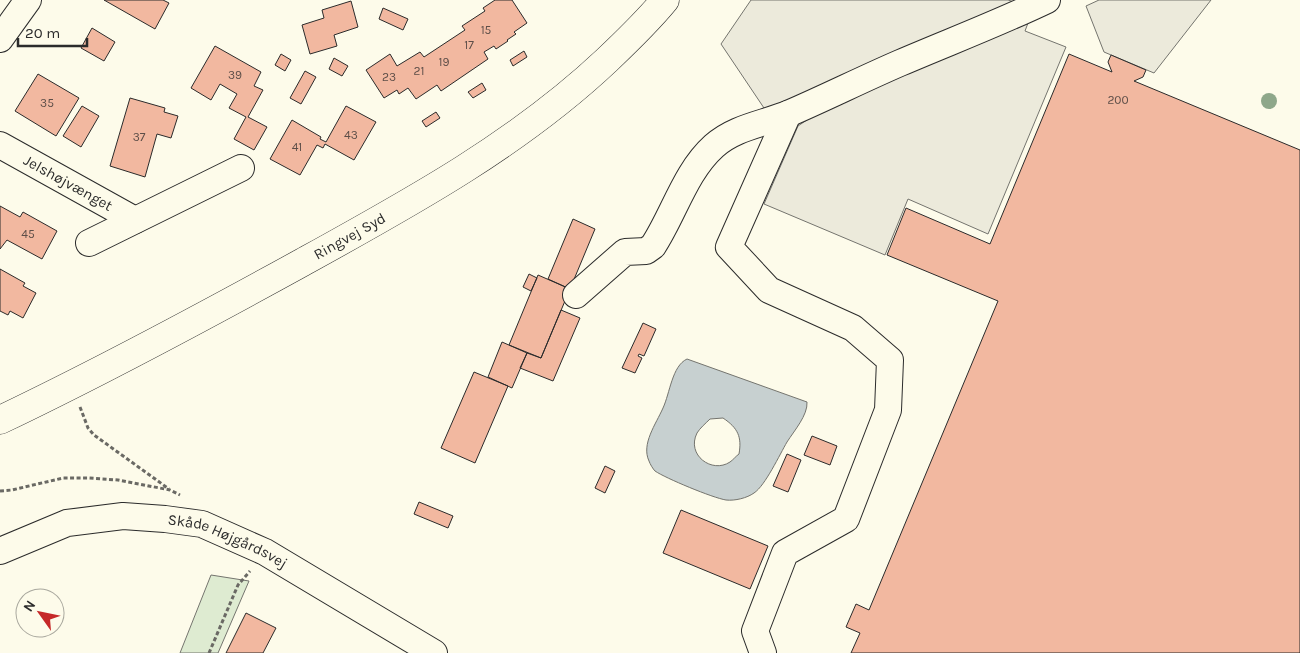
<svg xmlns="http://www.w3.org/2000/svg" width="1300" height="653" font-family="Karla,sans-serif">
	<style>
		.green { fill: #deebd1; stroke: #74746e }
		.parking { fill: #eceadb; stroke: #74746e }
		.water { fill: #c7d0d0; stroke: #74746e; fill-rule: evenodd }
		.building { fill: #f2b8a0; stroke: #2b2b2b }
		.lines { fill: none; stroke-linecap: round; stroke-linejoin: round }
		.minor-casing { stroke: #2b2b2b; stroke-width: 28 }
		.major-casing { stroke: #2b2b2b; stroke-width: 29 }
		.path { stroke: #6a6964; stroke-width: 3; stroke-dasharray: 4 2.5; stroke-linecap: butt }
		.minor { stroke: #fdfbea; stroke-width: 26 }
		.major { stroke: #fdfbea; stroke-width: 28 }
		.tree { fill: #8ea78a }
		.labels { text-anchor: middle; stroke-width: 4; stroke-linejoin: round; paint-order: stroke }
		.number-label { font-size: 12px; fill: #5d4e48 }
		.street-label { font-size: 15px; fill: #2b2b2b; stroke: #fdfbea }
	</style>
	<rect width="100%" height="100%" fill="#fdfbea"/>
	<path class="green" d="M 211,575 L 249,581 L 218,653 L 180,653 Z"/>
	<path class="parking" d="M 751,0 L 1008,0 L 1018,3 L 766,111 L 721,44 Z
		M 1099,0 L 1211,0 L 1154,73 L 1104,52 L 1086,6 Z
		M 1031,15 L 1025,31 L 1066,47 L 988,234 L 908,199 L 885,255 L 764,204 L 798,126 L 823,109 Z"/>
	<path class="water" d="M 687,359 L 807,402 C 808,415 794,431 787,442 C 780,454 765,486 754,493 C 747,498 735,501 726,500 C 713,498 665,478 655,471 C 653,469 650,464 649,461 C 641,444 656,424 663,408 C 670,393 672,366 687,359 ZM 723,418 C 738,428 742,437 739,454 C 736,456 733,460 730,462 C 712,474 686,455 697,433 C 700,428 706,423 710,419 Z"/>
	<path class="building" d="M 104,0 L 163,0 L 169,3 L 155,29 Z
		M 495,0 L 512,0 L 527,23 L 514,32 L 516,34 L 507,40 L 508,41 L 496,49 L 494,46 L 484,52 L 488,59 L 441,91 L 437,85 L 416,99 L 408,88 L 399,94 L 397,90 L 384,98 L 366,70 L 390,54 L 397,66 L 420,52 L 424,57 L 465,30 L 462,26 L 485,11 L 483,8 Z
		M 351,1 L 358,27 L 334,35 L 337,46 L 310,54 L 302,25 L 324,18 L 322,10 Z
		M 383,8 L 408,19 L 403,30 L 379,19 Z
		M 92,28 L 115,42 L 104,61 L 81,48 Z
		M 215,46 L 261,72 L 254,86 L 263,90 L 248,117 L 267,127 L 254,150 L 234,139 L 246,117 L 229,108 L 237,94 L 220,84 L 211,100 L 191,88 Z
		M 524,51 L 527,57 L 513,66 L 510,60 Z
		M 281,54 L 291,60 L 285,71 L 275,65 Z
		M 1069,54 L 1112,72 L 1108,62 L 1111,55 L 1146,70 L 1143,77 L 1134,81 L 1300,150 L 1300,653 L 851,653 L 860,633 L 846,627 L 856,604 L 869,610 L 998,301 L 887,255 L 906,208 L 990,244 Z
		M 334,58 L 348,66 L 342,76 L 329,69 Z
		M 305,71 L 316,77 L 301,104 L 290,98 Z
		M 38,74 L 79,98 L 56,136 L 15,111 Z
		M 482,83 L 486,90 L 473,98 L 468,92 Z
		M 130,98 L 165,108 L 164,112 L 178,116 L 171,138 L 157,134 L 145,177 L 110,166 Z
		M 82,106 L 99,116 L 81,147 L 63,136 Z
		M 346,106 L 376,122 L 354,160 L 325,144 L 323,148 L 317,145 L 300,175 L 270,159 L 292,120 L 321,137 L 320,139 L 326,142 Z
		M 436,112 L 440,118 L 426,127 L 422,121 Z
		M 0,206 L 20,217 L 23,212 L 57,231 L 42,259 L 7,240 L 0,249 Z
		M 573,219 L 595,229 L 570,289 L 548,279 Z
		M 0,269 L 25,283 L 23,286 L 36,293 L 23,318 L 10,311 L 8,315 L 0,311 Z
		M 529,274 L 537,278 L 531,291 L 523,287 Z
		M 538,275 L 570,289 L 541,358 L 509,345 Z
		M 561,310 L 580,318 L 553,381 L 520,368 L 527,353 L 541,358 Z
		M 643,323 L 656,329 L 644,356 L 639,354 L 638,356 L 642,358 L 635,373 L 622,368 Z
		M 502,342 L 527,353 L 512,388 L 488,377 Z
		M 474,372 L 508,386 L 475,463 L 441,448 Z
		M 812,436 L 837,446 L 830,465 L 804,455 Z
		M 787,454 L 801,460 L 788,492 L 773,486 Z
		M 605,466 L 615,471 L 605,493 L 595,488 Z
		M 419,502 L 453,516 L 448,528 L 414,514 Z
		M 681,510 L 768,546 L 750,589 L 663,553 Z
		M 246,613 L 276,628 L 263,653 L 226,653 Z"/>
	<g class="lines">
		<defs>
			<g id="minor">
				<path d="M 0,39 L 28,0"/>
				<path id="s1" d="M 0,145 L 135,220"/>
				<path d="M 89,243 L 241,168"/>
				<path d="M 576,295 L 625,252 L 646,251 L 653,246 C 674,214 685,172 714,146 C 735,127 764,124 790,113 C 827,97 863,79 900,63 C 949,42 999,23 1047,0"/>
				<path id="s2" d="M 0,551 L 67,523 L 123,516 L 165,519 L 202,524 L 265,552 L 434,653"/>
				<path d="M 763,653 L 755,631 L 785,553 L 846,519 L 888,410 L 890,360 L 853,328 L 769,290 L 729,247 L 788,114"/>
			</g>
			<g id="major">
				<path id="s3" d="M 0,420 C 103,371 203,317 303,262 C 410,203 518,144 607,60 C 627,41 647,22 665,0"/>
			</g>
		</defs>
		<use href="#minor" class="minor-casing"/>
		<use href="#major" class="major-casing"/>
		<path class="path" d="M 80,407 L 88,428 L 94,435 L 169,489
			M 0,491 L 12,490 L 63,478 L 89,478 L 118,480 L 170,490 L 180,495
			M 209,653 L 238,585 L 250,571"/>
		<use href="#minor" class="minor"/>
		<use href="#major" class="major"/>
	</g>
	<circle class="tree" cx="1269" cy="101" r="8"/>
	<g class="labels">
		<g class="number-label">
			<text x="486" y="34">15</text>
			<text x="469" y="49">17</text>
			<text x="444" y="66">19</text>
			<text x="419" y="75">21</text>
			<text x="235" y="79">39</text>
			<text x="389" y="81">23</text>
			<text x="1118" y="104">200</text>
			<text x="47" y="107">35</text>
			<text x="351" y="139">43</text>
			<text x="139" y="141">37</text>
			<text x="297" y="151">41</text>
			<text x="28" y="238">45</text>
		</g>
		<g class="street-label">
			<text dy="5" stroke="none"><textPath href="#s1" startOffset="78">Jelshøjvænget</textPath></text>
			<text dy="5" stroke="none"><textPath href="#s3" startOffset="395">Ringvej Syd</textPath></text>
			<text dy="5" stroke="none"><textPath href="#s2" startOffset="238">Skåde Højgårdsvej</textPath></text>
		</g>
	</g>
	<g transform="translate(40 613) rotate(303)"><circle r="24" fill="#fdfbea" stroke="#a9a89e"/>
	<path d="M0-4L9 19L0 12L-9 19Z" fill="#c62828"/>
	<text y="-8" font-size="14" font-weight="bold" text-anchor="middle" fill="#2b2b2b">N</text>
	</g>
	<path d="M18 38v8h69v-8" fill="none" stroke="#2b2b2b" stroke-width="2.5"/>
	<text x="25" y="38" font-size="15" fill="#2b2b2b" stroke="#fdfbea" stroke-width="4" paint-order="stroke">20 m</text>
</svg>
